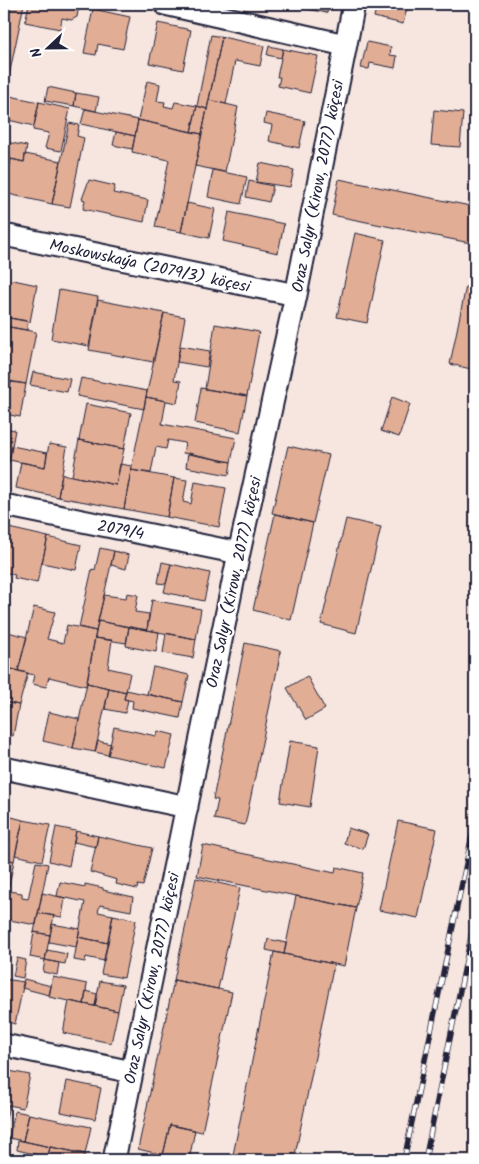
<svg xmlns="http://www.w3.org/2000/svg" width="479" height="1164" font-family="Kalam,sans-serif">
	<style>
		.building { fill: #e2ad95; stroke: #22223b }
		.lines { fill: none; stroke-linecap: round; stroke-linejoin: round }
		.street-casing { stroke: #22223b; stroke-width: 25 }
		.street { stroke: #fff; stroke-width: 21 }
		.rail-casing { stroke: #22223b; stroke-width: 5.5 }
		.rail { stroke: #fff; stroke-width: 4; stroke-dasharray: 11; stroke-linecap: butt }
		.labels { text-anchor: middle; stroke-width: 4.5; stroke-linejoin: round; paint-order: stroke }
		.street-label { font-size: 16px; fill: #22223b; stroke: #fff }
	</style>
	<rect width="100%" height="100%" fill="#f6e6df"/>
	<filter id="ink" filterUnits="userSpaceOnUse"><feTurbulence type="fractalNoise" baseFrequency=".02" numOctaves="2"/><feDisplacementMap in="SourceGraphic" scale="10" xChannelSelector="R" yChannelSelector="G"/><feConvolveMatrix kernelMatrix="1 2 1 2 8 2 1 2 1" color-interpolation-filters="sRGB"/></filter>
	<g filter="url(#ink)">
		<path class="building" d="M 4,4 L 24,4 L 5,95 L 4,94 Z
			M 29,4 L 74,4 L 79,5 L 77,17 L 71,20 L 62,18 L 60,29 L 25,22 Z
			M 283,4 L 329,4 L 327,13 Z
			M 377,4 L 408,4 L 403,24 L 374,17 Z
			M 93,9 L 130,17 L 123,49 L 98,44 L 96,55 L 84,53 Z
			M 158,23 L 191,30 L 183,70 L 149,63 Z
			M 211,35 L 222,37 L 207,109 L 197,106 Z
			M 222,37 L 264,46 L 260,66 L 235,61 L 226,104 L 209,100 Z
			M 367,42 L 391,47 L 390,55 L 397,56 L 395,68 L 370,63 L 369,69 L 361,68 Z
			M 269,46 L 283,49 L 281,58 L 267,55 Z
			M 283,49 L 318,56 L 310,93 L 278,86 L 280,77 L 277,77 Z
			M 147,81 L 160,84 L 157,101 L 165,102 L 164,106 L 173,108 L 175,102 L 197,106 L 191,132 L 138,120 Z
			M 48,87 L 76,93 L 74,106 L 45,101 Z
			M 76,93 L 99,97 L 96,111 L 74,106 Z
			M 5,95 L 39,102 L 34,126 L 4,119 Z
			M 209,100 L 238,107 L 225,172 L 195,166 Z
			M 39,102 L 70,109 L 61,151 L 45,148 L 49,133 L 33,130 Z
			M 197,106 L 207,109 L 202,134 L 191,132 Z
			M 85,109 L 138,120 L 135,136 L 81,124 Z
			M 434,110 L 463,113 L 460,147 L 431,145 Z
			M 266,113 L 305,121 L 299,148 L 269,141 L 272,125 L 264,123 Z
			M 138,120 L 202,134 L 181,232 L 155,227 L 169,160 L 132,152 Z
			M 69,123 L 79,125 L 77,136 L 84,138 L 70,207 L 52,204 Z
			M 116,132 L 135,136 L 132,149 L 113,145 Z
			M 6,142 L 27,146 L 24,162 L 11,159 L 4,193 L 4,152 Z
			M 25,154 L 61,161 L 52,204 L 4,193 L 11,159 L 24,162 Z
			M 260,163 L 294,170 L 290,187 L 256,182 Z
			M 213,170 L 247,177 L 241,204 L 208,197 Z
			M 339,179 L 475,207 L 475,244 L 332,215 Z
			M 89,180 L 115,186 L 113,193 L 148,200 L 144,222 L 83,209 L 85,200 L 82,199 Z
			M 249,181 L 273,186 L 269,202 L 246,197 Z
			M 187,203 L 215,209 L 209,238 L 181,232 Z
			M 229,212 L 284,224 L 278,253 L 223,241 Z
			M 355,233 L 385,240 L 367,323 L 337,317 Z
			M 4,278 L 37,285 L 30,322 L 4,317 Z
			M 466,286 L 475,287 L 475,370 L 450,364 Z
			M 59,290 L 98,297 L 89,346 L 51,339 Z
			M 98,300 L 164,313 L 153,362 L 89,350 Z
			M 164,313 L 185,317 L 174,380 L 181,381 L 177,403 L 146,397 Z
			M 4,317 L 28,321 L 27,330 L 4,326 Z
			M 215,324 L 259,332 L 247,396 L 205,389 Z
			M 4,326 L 36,332 L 26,384 L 4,380 Z
			M 180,346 L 210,351 L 207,367 L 177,362 Z
			M 33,372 L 70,379 L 67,392 L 30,385 Z
			M 81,378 L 147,391 L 144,409 L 77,396 Z
			M 4,380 L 11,382 L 4,420 Z
			M 11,382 L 26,384 L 20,417 L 5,414 Z
			M 201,388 L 247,396 L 240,432 L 195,423 Z
			M 146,397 L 166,401 L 162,424 L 236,438 L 231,462 L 183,453 L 185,443 L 168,440 L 166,449 L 156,447 L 151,473 L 131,470 Z
			M 392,397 L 410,404 L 399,437 L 381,431 Z
			M 86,404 L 131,413 L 124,449 L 79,440 Z
			M 4,428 L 15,430 L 5,483 L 4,483 Z
			M 79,440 L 124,449 L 116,485 L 72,476 Z
			M 49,444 L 67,447 L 58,497 L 16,488 L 21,462 L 45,467 Z
			M 12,446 L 47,453 L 45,467 L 9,460 Z
			M 288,446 L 329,455 L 313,523 L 272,513 Z
			M 188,453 L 231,462 L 229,475 L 186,467 Z
			M 120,464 L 132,466 L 124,509 L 58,497 L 62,474 L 116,485 Z
			M 131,470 L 174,478 L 167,517 L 124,509 Z
			M 174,478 L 187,480 L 183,502 L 191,504 L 195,482 L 226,488 L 219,527 L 167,517 Z
			M 275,514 L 313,523 L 291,620 L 253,610 Z
			M 346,519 L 381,527 L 356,633 L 321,624 Z
			M 4,527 L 9,528 L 4,552 Z
			M 9,528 L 48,537 L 37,583 L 14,578 L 15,575 L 4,572 L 4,552 Z
			M 48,537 L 81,545 L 76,570 L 42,563 Z
			M 100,548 L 114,551 L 96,631 L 79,627 L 92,569 L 95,570 Z
			M 114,551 L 129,555 L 126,569 L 111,565 Z
			M 162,562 L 171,564 L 166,584 L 158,583 Z
			M 171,564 L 210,573 L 204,601 L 164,592 Z
			M 127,593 L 138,595 L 135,612 L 149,614 L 147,630 L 98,621 L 104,595 L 126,598 Z
			M 152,600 L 201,609 L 196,639 L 147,630 Z
			M 34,607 L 55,612 L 47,639 L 63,643 L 67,625 L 96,631 L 86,686 L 49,677 L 46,687 L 32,684 L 34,675 L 18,671 Z
			M 98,621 L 129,627 L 126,643 L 95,638 Z
			M 129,627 L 159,632 L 156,652 L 126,646 Z
			M 4,631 L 27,637 L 18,671 L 4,667 Z
			M 166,633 L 196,639 L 193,658 L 163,653 Z
			M 95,638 L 112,640 L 108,668 L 130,673 L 126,692 L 87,683 Z
			M 245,643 L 281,651 L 245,825 L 214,819 L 218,800 L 213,799 Z
			M 4,667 L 28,673 L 19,705 L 4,702 Z
			M 153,667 L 189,675 L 183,702 L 147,694 Z
			M 307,676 L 325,709 L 306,720 L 287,688 Z
			M 87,683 L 109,688 L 95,752 L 73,748 Z
			M 109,688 L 126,692 L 124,699 L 128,700 L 125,713 L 105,709 Z
			M 126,690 L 183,702 L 180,718 L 132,708 L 133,701 L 124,699 Z
			M 4,702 L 19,705 L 13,736 L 4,734 Z
			M 49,712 L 79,719 L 73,748 L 43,741 Z
			M 114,727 L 156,736 L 158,731 L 174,735 L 166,768 L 108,755 Z
			M 98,741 L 111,744 L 108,755 L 95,752 Z
			M 290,741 L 319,746 L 310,807 L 280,802 Z
			M 4,815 L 23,820 L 14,861 L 4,858 Z
			M 23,820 L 50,825 L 42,861 L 15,855 Z
			M 398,821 L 437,829 L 418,918 L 379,910 Z
			M 56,827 L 76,831 L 69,866 L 49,861 Z
			M 348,828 L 368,834 L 363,849 L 344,843 Z
			M 76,831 L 98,836 L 96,847 L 74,842 Z
			M 98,836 L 152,848 L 143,886 L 138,885 L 137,889 L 116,884 L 117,880 L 90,872 Z
			M 203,845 L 335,873 L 336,867 L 363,873 L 356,908 L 197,876 Z
			M 4,858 L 14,861 L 4,910 Z
			M 36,862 L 48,864 L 36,925 L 4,919 L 8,891 L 22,893 L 22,898 L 28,899 Z
			M 196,878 L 240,888 L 218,989 L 174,980 Z
			M 60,882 L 85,887 L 85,884 L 103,888 L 103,890 L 133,897 L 131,911 L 100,905 L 98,912 L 113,915 L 108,943 L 78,937 L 85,902 L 57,896 Z
			M 42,893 L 65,898 L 62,917 L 38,913 Z
			M 296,896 L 356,908 L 344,966 L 284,954 Z
			M 38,913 L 54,916 L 50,935 L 34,932 Z
			M 113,915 L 136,920 L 124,978 L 101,974 Z
			M 52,924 L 80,929 L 76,947 L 49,942 Z
			M 34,932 L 50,935 L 45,960 L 30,957 Z
			M 78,937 L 108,943 L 104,961 L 86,957 L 85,962 L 74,960 Z
			M 268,939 L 286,943 L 284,954 L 266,950 Z
			M 47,950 L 67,954 L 65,964 L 45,960 Z
			M 274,952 L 334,964 L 294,1160 L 232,1160 Z
			M 17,958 L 26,960 L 23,978 L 13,976 Z
			M 45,960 L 59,963 L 57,975 L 43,972 Z
			M 53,977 L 87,984 L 84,1004 L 49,997 Z
			M 4,979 L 24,982 L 15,1024 L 4,1021 Z
			M 24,979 L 51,986 L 49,995 L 22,988 Z
			M 174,980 L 232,992 L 202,1132 L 170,1125 L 163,1155 L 138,1149 Z
			M 100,981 L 123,985 L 118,1011 L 95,1006 Z
			M 86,991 L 97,994 L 95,1006 L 84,1004 Z
			M 69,1001 L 118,1011 L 111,1043 L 63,1033 Z
			M 4,1070 L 30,1075 L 23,1108 L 4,1104 Z
			M 67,1081 L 101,1088 L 95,1119 L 61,1112 Z
			M 4,1104 L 9,1105 L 4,1128 Z
			M 15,1111 L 29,1114 L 23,1141 L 9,1138 Z
			M 29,1114 L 91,1127 L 85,1154 L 23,1141 Z
			M 170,1125 L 195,1130 L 189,1160 L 162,1160 Z
			M 18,1140 L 50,1147 L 48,1157 L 17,1150 Z
			M 50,1147 L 85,1154 L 84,1160 L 47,1160 Z"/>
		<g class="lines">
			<defs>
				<path id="street" d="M 165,4 L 345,45
					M 4,235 L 296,295
					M 4,505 L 239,553
					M 4,768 L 187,807
					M 4,1045 L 132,1072
					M 114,1160 L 239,553 L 296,295 L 354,4"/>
			</defs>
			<use href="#street" class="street-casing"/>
			<use href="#street" class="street"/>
			<defs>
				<path id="rail" d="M 404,1160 L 475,821
					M 425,1160 L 475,917"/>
			</defs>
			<use href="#rail" class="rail-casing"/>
			<use href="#rail" class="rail"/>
		</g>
	</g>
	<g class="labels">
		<g class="street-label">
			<text transform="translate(317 186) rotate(-79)" y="6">Oraz Salyr (Kirow, 2077) köçesi</text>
			<text transform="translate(150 265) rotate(12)" y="6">Moskowskaýa (2079/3) köçesi</text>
			<text transform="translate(121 529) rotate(11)" y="6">2079/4</text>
			<text transform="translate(233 582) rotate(-78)" y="6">Oraz Salyr (Kirow, 2077) köçesi</text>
			<text transform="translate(151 978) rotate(-78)" y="6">Oraz Salyr (Kirow, 2077) köçesi</text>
		</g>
	</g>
	<rect width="479" height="1164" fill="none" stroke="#fff" stroke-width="20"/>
	<rect x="10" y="10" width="459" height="1144" fill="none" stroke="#22223b" stroke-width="2" filter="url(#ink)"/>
	<g transform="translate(48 48) rotate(248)" stroke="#ffffff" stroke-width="4" paint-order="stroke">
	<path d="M0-4L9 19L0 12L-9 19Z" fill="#22223b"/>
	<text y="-8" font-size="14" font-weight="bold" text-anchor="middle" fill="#22223b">N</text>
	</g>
</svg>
